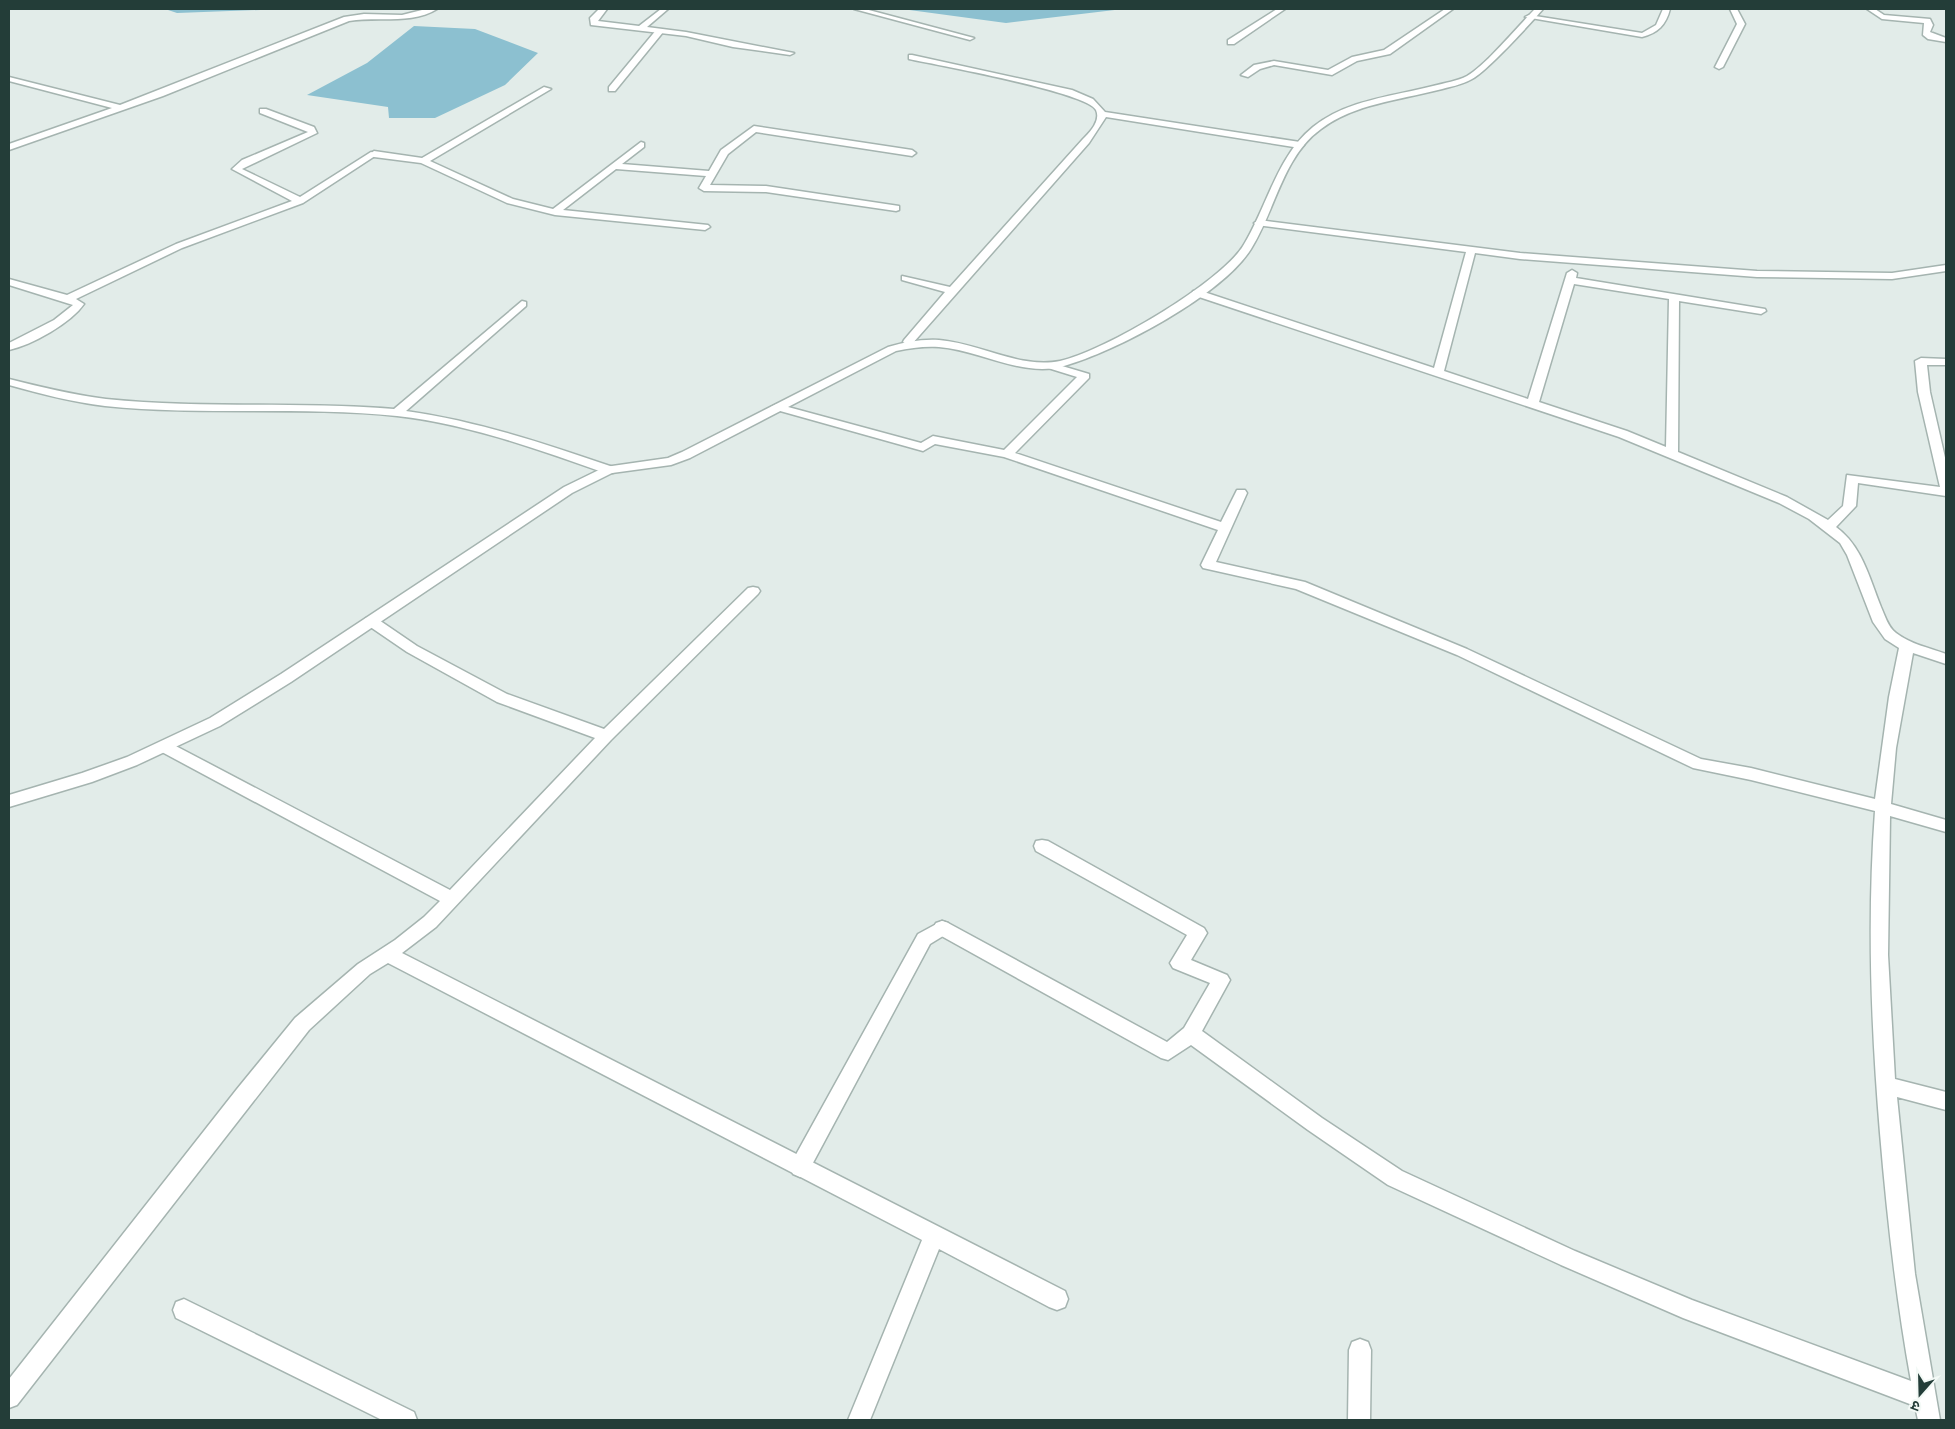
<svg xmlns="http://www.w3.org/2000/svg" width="1955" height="1429" font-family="'Fira Sans','Noto Sans Devanagari',sans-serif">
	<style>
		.water { fill: #8cc0d0 }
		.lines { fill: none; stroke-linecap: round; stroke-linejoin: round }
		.service-casing { stroke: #a5b4b0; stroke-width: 3 }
		.minor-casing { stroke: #a5b4b0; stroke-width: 3 }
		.tertiary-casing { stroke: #a5b4b0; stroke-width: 3 }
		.service { fill: #fff; fill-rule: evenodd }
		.minor { fill: #fff; fill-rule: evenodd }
		.tertiary { fill: #fff; fill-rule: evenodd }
	</style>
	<rect width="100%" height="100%" fill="#e2ece9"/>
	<path class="water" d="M 165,9 L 286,9 L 177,13 Z
		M 902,9 L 1123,9 L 1006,23 Z
		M 414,26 L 475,29 L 538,53 L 505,85 L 435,118 L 389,118 L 388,107 L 307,95 L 367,63 Z"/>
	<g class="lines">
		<defs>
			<path id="service" d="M 854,9 L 865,9 L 974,38 L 970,40 Z
				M 657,29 L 664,31 L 615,91 L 609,91 L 609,87 Z
				M 544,87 L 551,89 L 430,161 L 513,199 L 553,209 L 641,142 L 644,143 L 644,147 L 622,164 L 709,171 L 721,150 L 754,126 L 912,150 L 916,153 L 912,156 L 756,132 L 728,154 L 710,185 L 766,186 L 899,206 L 899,210 L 896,211 L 766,192 L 704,191 L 699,188 L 706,176 L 616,169 L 563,210 L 708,225 L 710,227 L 705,230 L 555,215 L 507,203 L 421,163 L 374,157 L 370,154 L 374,151 L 422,158 Z
				M 942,921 L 948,923 L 951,928 L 948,933 L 930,944 L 807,1174 L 800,1177 L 793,1174 L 790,1167 L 793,1160 L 918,934 Z"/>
			<path id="minor" d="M 426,9 L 437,9 C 412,25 377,16 349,21 L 163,96 L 9,150 L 9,144 L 112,108 L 9,81 L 9,77 L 120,105 L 344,17 L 364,14 L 402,15 Z
				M 599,9 L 607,9 L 598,21 L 639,26 L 661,9 L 668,9 L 647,27 L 686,32 L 794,53 L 790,55 L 733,47 L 686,36 L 591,25 L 590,18 Z
				M 1277,9 L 1285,9 L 1234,44 L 1228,44 L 1228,40 Z
				M 1445,9 L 1453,9 L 1390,54 L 1357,61 L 1332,75 L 1274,65 L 1260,69 L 1248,77 L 1241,75 L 1254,65 L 1274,61 L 1328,70 L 1352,57 L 1384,50 Z
				M 1663,9 L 1670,9 C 1666,25 1658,33 1642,37 L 1525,17 L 1529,15 L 1642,33 L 1656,25 Z
				M 1730,9 L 1737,9 L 1745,24 L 1723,67 L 1719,69 L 1715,67 L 1737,24 Z
				M 1867,9 L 1875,9 L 1884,15 L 1930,19 L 1933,25 L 1930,32 L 1946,38 L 1946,42 L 1928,39 L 1923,35 L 1924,23 L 1882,19 Z
				M 912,55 L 1072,90 L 1093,99 L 1105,112 L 1300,142 L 1304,145 L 1300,148 L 1106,117 L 1089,143 L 912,344 L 908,345 L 903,342 L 904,340 L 945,292 L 902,280 L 902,276 L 950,287 L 1083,139 C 1090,132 1101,121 1096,110 C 1087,92 937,65 909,59 L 909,55 Z
				M 260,109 L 266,109 L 314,127 L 317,133 L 242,169 L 300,197 L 371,152 L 378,154 L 303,203 L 182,248 L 76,299 L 84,304 C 71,323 32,345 9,350 L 9,343 L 54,320 L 73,305 L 9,285 L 9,279 L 67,295 L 176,244 L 292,201 L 232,169 L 242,160 L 308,132 L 260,113 Z
				M 1259,220 L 1520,253 L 1757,271 L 1892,273 L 1946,265 L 1946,271 L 1892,279 L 1757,277 L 1520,259 L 1475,253 L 1444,371 L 1528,399 L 1567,273 L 1572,270 L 1577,273 L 1576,278 L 1765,309 L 1766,311 L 1761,314 L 1679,301 L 1678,452 L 1787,497 L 1828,520 L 1843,506 L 1847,475 L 1940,487 L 1918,392 L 1915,361 L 1921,358 L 1946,359 L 1946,365 L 1927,365 L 1930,392 L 1946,462 L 1946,496 L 1858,483 L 1856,506 L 1836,527 C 1862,546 1869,577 1881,607 C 1885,616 1888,627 1896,633 C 1910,644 1930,648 1946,654 L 1946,664 L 1913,653 L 1896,748 L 1891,804 L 1946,820 L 1946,832 L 1890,816 L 1888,955 L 1895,1079 L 1946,1092 L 1946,1110 L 1897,1097 L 1915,1274 L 1940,1420 L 1918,1420 L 1915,1406 L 1683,1318 L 1561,1265 L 1388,1185 L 1308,1130 L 1191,1045 L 1168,1060 L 1161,1058 L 936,933 L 933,928 L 936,923 L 942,921 L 948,923 L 1167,1042 L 1184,1028 L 1210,983 L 1173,968 L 1170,963 L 1187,935 L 1036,851 L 1034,846 L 1036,841 L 1042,840 L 1048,841 L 1204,928 L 1207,933 L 1191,960 L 1227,975 L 1230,980 L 1202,1031 L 1322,1118 L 1402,1171 L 1575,1251 L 1692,1300 L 1911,1381 C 1896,1299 1887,1216 1880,1133 C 1871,1026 1867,919 1875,811 L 1751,780 L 1693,768 L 1457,655 L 1296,589 L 1203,568 L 1201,565 L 1218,530 L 1004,457 L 935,444 L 923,451 L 773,409 L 771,407 L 777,404 L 921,443 L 933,436 L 1004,450 L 1077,377 L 1048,368 L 1048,364 L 1052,363 L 1089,374 L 1089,378 L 1015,453 L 1221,522 L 1237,490 L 1245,490 L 1247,493 L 1216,562 L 1305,582 L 1467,649 L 1701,759 L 1751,768 L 1875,799 L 1889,697 L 1899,648 L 1885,639 L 1873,622 L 1847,555 L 1840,543 L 1809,519 L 1779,503 L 1619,437 L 1193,295 L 1193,291 L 1201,291 L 1434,368 L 1466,252 L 1256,225 L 1254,223 ZM 1574,284 L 1669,299 L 1666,447 L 1627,431 L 1539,402 Z
				M 522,301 L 526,302 L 526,306 L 406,411 C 477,421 546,444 613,467 L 615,470 L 613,473 L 605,473 C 537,449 468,424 397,416 C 300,406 202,416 105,406 C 72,402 41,394 9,385 L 9,379 C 41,387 73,395 106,399 C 202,409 298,401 394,409 Z
				M 753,587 L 758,588 L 760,591 L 758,594 L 611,740 L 436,927 L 402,953 L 1065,1291 L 1068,1299 L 1065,1307 L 1057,1310 L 1049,1307 L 939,1249 L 870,1420 L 848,1420 L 922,1240 L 388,963 L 370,974 L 309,1030 L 17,1405 L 9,1408 L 9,1379 L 237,1089 L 295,1018 L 358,964 L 395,940 L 424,917 L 440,901 L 160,751 L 157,747 L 160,743 L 170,743 L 450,890 L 595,738 L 497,702 L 407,652 L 366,624 L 364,621 L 366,618 L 376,618 L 417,646 L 507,694 L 604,729 L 748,588 Z
				M 184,1299 L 414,1412 L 417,1420 L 382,1420 L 176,1318 L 173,1310 L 176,1302 Z
				M 1360,1339 L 1368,1342 L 1371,1350 L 1370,1420 L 1348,1420 L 1349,1350 L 1352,1342 Z"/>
			<path id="tertiary" d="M 1535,9 L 1543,9 C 1530,24 1487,71 1472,79 C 1462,85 1449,87 1438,90 C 1399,100 1354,104 1321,129 C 1283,156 1275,211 1251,249 C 1222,295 1117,351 1064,366 C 1023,378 980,350 939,347 C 924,346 911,348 896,351 L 690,458 L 671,465 L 612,473 L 572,493 L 291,682 L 220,726 L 137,765 L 92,782 L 9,807 L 9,795 L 82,773 L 127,757 L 210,718 L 281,674 L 564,487 L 605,467 L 668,458 L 682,452 L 888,347 C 905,342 921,339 939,340 C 979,343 1019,369 1060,361 C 1103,352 1220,283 1243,246 C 1267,207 1277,156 1313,127 C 1346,100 1394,96 1433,86 C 1444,83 1458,81 1467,76 C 1487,64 1518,26 1535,9 Z"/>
		</defs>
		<use href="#service" class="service-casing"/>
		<use href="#minor" class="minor-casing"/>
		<use href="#tertiary" class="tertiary-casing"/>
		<use href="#service" class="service"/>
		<use href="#minor" class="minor"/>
		<use href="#tertiary" class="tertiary"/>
	</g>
	<rect width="1955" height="1429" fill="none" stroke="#233d38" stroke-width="20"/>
	<g transform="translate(1920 1394) rotate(200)" stroke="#f3f9f6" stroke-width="4" paint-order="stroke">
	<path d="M0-4L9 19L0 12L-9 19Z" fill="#233d38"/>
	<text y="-8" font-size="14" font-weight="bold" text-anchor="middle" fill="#233d38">उ</text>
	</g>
</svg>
